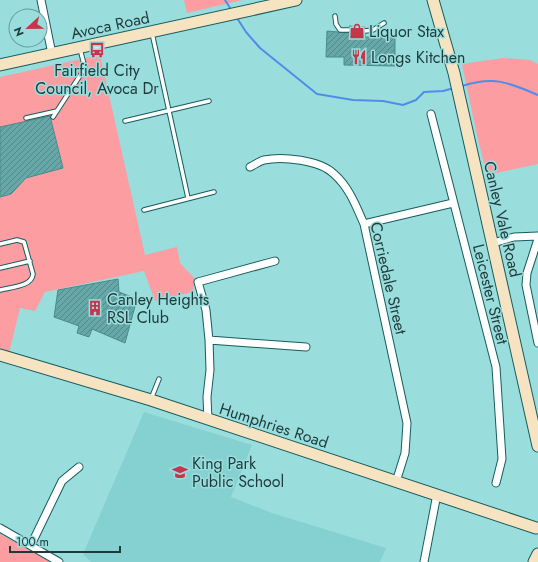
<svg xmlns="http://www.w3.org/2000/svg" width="538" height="562" font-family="Jost,sans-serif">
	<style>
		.built { fill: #85d1d2 }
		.green { fill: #fc9da1 }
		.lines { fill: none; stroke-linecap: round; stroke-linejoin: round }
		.stream { stroke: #4e8ee8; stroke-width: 2 }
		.building { fill: url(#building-hatch); stroke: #4a8b8c }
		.lane-casing { stroke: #165c5e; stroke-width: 5.5 }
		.street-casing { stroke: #165c5e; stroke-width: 9 }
		.secondary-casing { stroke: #165c5e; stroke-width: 13 }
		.lane { stroke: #fff; stroke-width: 3.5 }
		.street { stroke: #fff; stroke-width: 7 }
		.secondary { stroke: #f6e3c2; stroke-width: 11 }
		.labels { text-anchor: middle; stroke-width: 3; stroke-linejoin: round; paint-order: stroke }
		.street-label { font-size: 16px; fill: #1e3a3a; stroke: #9adddd }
		.poi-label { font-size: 16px; fill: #1e3a3a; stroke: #9adddd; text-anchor: start }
	</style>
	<defs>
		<pattern id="building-hatch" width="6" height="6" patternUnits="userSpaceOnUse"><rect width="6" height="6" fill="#66a7a8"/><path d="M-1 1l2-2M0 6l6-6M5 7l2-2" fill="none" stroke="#53898a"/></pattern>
	</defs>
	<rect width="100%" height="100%" fill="#9adddd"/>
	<path class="built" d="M 144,412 L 252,445 L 231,497 L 272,513 L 386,548 L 380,562 L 91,562 L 83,554 Z"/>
	<path class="green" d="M 184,0 L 242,0 L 187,13 Z
		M 100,55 L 145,255 L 177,247 L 180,263 L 195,279 L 193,292 L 155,301 L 144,271 L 45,292 L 35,311 L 20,308 L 9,353 L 0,350 L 0,77 Z
		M 503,58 L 530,60 L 538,64 L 538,164 L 487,175 L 478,140 L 462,64 Z
		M 0,534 L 44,558 L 49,562 L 0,562 Z"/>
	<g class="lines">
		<path class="stream" d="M 225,0 L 232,11
			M 237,18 L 246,32 L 260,48 L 317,94 L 353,100 L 383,101 L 403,105 L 416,100 L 424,92 L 443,91 L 454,88
			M 462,86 C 494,76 508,82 538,95"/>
	</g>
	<path class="building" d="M 349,26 L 365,27 L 362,31 L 363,33 L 365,34 L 365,37 L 395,37 L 395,66 L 344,65 L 344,57 L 326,57 L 327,31 L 349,33 L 352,30 Z
		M 50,116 L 63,168 L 26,178 L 11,194 L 0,197 L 0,127 Z
		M 118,279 L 119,292 L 137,299 L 125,343 L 92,329 L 89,337 L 77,333 L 79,326 L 54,317 L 58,290 Z"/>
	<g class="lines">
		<defs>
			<path id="lane" d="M 335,16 L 336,24 L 340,30 L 349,30
				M 365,31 L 373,30 L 384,23
				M 152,33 L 188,198
				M 53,117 L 85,68 L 80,49
				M 26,118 L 57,111
				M 125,121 L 209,101
				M 144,210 L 214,192
				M 0,244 L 17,240 L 24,242 L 33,274 C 32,287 10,287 0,290
				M 0,268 L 30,261
				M 151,399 L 159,379"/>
			<path id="street" d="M 41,0 L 52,54
				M 431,114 L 496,367 L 502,459 L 496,483
				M 250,167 C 255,165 259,161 264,160 C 282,156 320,160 334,174 C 349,187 356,206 364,224 L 407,423 L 405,453 L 396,482
				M 364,224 L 453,203
				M 538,239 L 527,273 L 526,285 L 538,343
				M 493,243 L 514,237 L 538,236
				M 209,340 L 306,347
				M 208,420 L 207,397 L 210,370 L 209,340 L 206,310 L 198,282 L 275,261
				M 0,528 L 59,562
				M 31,545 L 62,481 L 79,467
				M 424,562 L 437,494"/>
			<path id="secondary" d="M 433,0 L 454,73 L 538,446
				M 0,65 L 296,0
				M 0,355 L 151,400 L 536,528
				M 534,562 L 538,554"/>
		</defs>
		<use href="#lane" class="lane-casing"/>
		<use href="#street" class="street-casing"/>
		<use href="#secondary" class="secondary-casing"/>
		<use href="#lane" class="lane"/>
		<use href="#street" class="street"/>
		<use href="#secondary" class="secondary"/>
	</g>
	<defs>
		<symbol id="shop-bare" viewBox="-9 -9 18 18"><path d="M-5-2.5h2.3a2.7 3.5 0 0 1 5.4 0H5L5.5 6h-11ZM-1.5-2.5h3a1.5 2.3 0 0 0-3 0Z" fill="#c6364b" stroke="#9adddd" stroke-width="2.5" paint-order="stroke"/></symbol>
		<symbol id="bus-bare" viewBox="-9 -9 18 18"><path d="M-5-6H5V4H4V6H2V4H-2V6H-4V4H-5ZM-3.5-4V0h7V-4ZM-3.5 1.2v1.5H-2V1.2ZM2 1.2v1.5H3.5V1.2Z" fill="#c6364b" stroke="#9adddd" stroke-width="2.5" paint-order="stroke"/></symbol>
		<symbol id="restaurant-bare" viewBox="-9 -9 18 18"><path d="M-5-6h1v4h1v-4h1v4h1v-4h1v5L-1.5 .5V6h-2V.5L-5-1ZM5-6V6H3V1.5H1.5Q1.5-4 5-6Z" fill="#c6364b" stroke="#9adddd" stroke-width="2.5" paint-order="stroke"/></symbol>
		<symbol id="building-bare" viewBox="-9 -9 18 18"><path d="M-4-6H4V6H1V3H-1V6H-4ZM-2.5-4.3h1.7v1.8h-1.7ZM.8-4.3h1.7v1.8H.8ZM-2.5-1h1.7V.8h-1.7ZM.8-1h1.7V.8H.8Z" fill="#c6364b" stroke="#9adddd" stroke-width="2.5" paint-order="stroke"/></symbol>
		<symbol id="school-bare" viewBox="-9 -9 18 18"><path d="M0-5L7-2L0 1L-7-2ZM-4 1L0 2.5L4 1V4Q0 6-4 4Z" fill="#c6364b" stroke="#9adddd" stroke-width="2.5" paint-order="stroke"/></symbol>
	</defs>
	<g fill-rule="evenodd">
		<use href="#shop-bare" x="346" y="20" width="22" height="22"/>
		<use href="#bus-bare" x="86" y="39" width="22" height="22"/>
		<use href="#restaurant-bare" x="348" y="46" width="22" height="22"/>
		<use href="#building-bare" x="84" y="297" width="22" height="22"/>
		<use href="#school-bare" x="169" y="461" width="22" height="22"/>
	</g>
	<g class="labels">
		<g class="street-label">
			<text transform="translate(110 25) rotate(-12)" y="6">Avoca Road</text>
			<text transform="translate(503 219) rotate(77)" y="6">Canley Vale Road</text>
			<text transform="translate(389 278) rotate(77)" y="6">Corriedale Street</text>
			<text transform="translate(491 294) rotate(76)" y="6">Leicester Street</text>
			<text transform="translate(274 425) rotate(18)" y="6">Humphries Road</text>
		</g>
		<g class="poi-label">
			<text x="369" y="37">Liquor Stax</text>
			<text x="371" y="63">Longs Kitchen</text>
			<text x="97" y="76" text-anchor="middle">Fairfield City<tspan x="97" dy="18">Council, Avoca Dr</tspan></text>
			<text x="107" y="305">Canley Heights<tspan x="107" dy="18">RSL Club</tspan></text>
			<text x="192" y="469">King Park<tspan x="192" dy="18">Public School</tspan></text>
		</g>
	</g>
	<g transform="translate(28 28) rotate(248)"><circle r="19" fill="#9adddd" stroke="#689c9c"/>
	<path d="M0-3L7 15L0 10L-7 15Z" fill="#c6364b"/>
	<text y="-6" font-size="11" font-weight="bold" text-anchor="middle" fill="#1e3a3a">N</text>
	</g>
	<path d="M10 546v6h110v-6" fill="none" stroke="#1e3a3a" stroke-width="2"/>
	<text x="16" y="546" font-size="12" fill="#1e3a3a" stroke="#9adddd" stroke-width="3" paint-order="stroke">100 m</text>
</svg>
